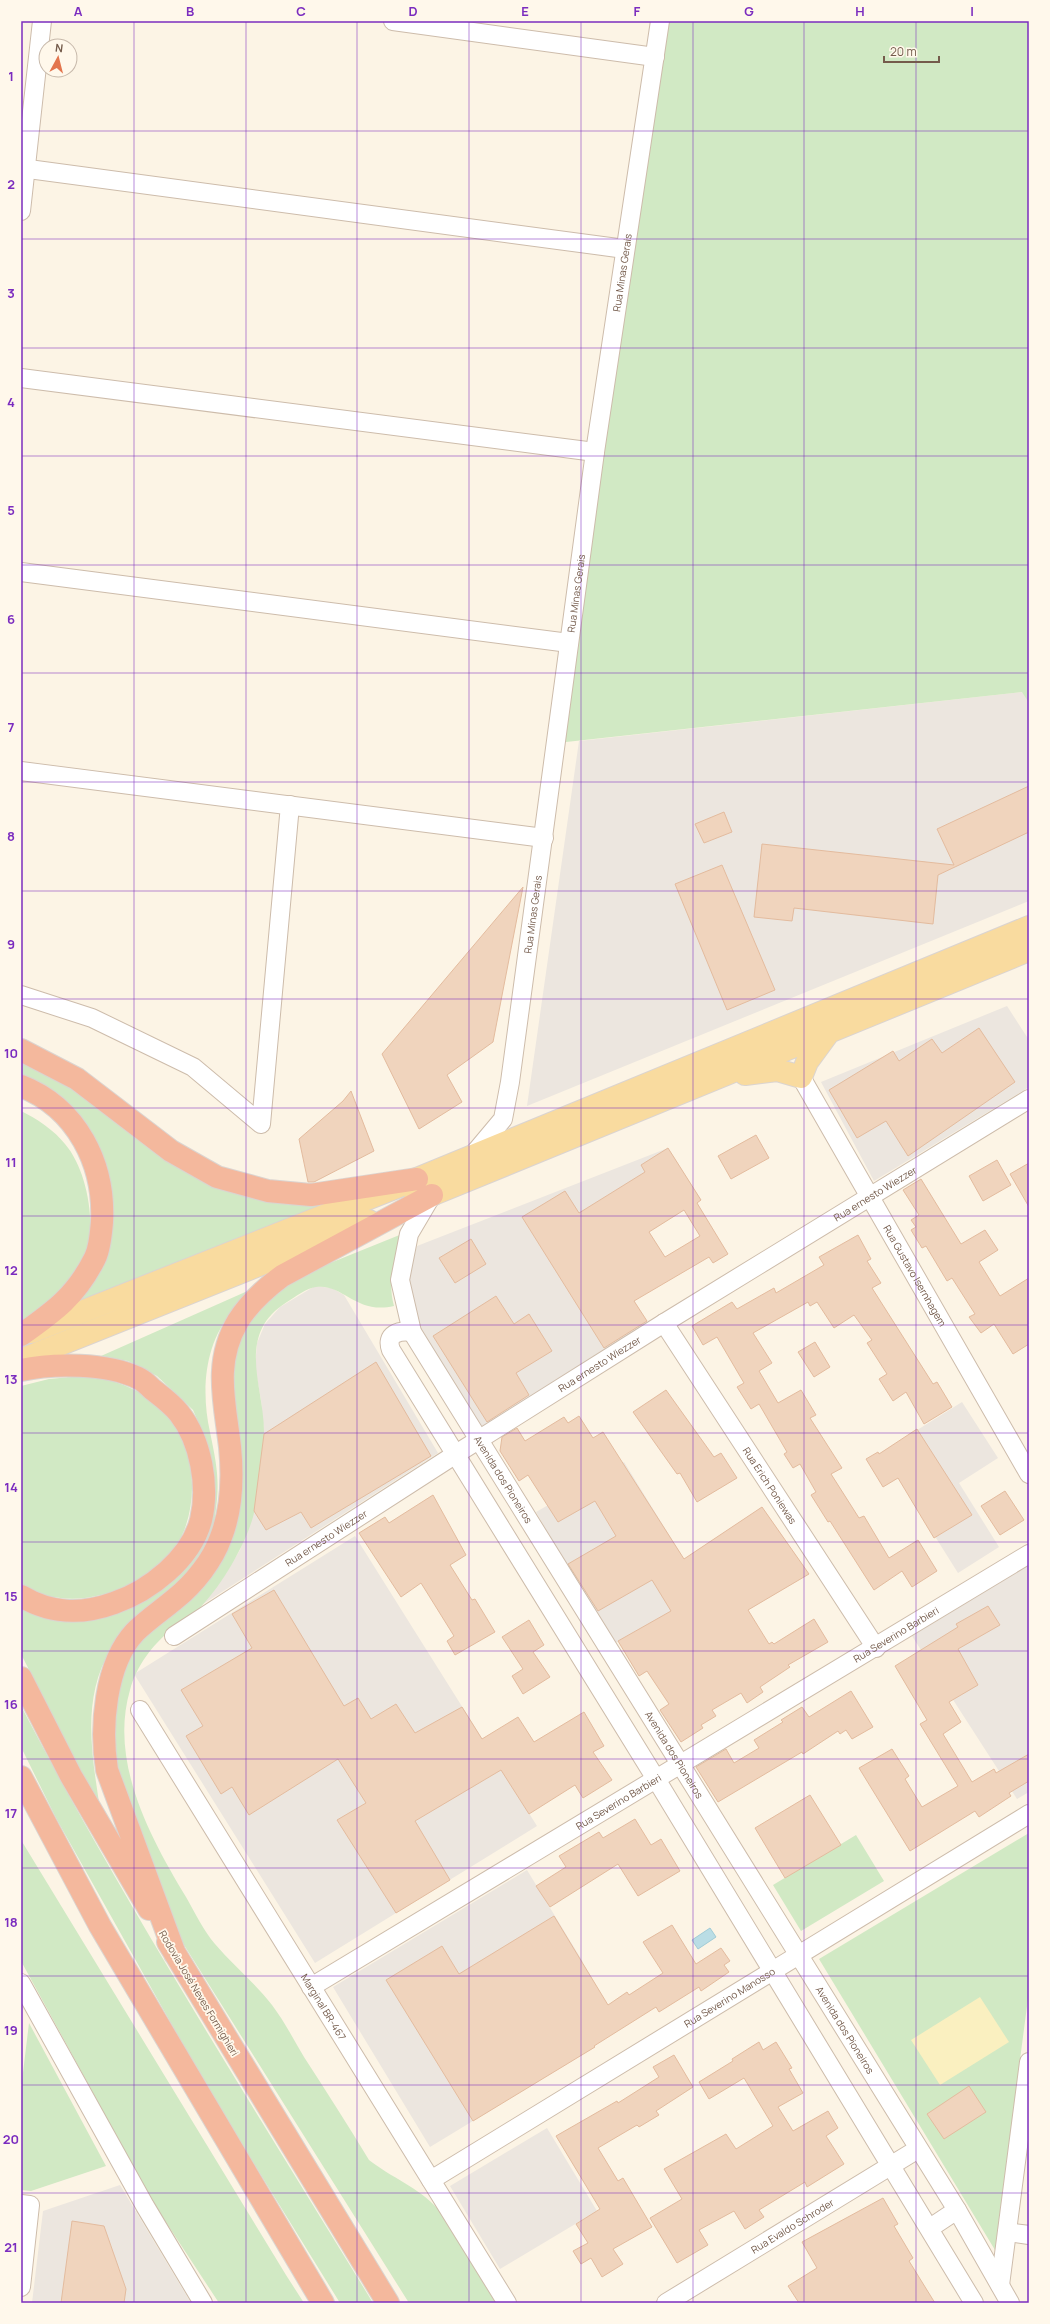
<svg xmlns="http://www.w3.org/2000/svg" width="1050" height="2324" font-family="Manrope,sans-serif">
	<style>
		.industrial { fill: #ece6df }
		.green { fill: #d1e9c4 }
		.sand { fill: #faf0c0 }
		.water { fill: #badde5; stroke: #a0cbd6 }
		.building { fill: #f0d4bd; stroke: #e3bb9e; fill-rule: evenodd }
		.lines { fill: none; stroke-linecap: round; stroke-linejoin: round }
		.minor-casing { stroke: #cdbcab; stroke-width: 20 }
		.primary-casing { stroke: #dbd4d0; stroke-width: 24 }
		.motorway-casing { stroke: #dbd4d0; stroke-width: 24 }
		.minor { stroke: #fff; stroke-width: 18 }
		.primary { stroke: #f9db9f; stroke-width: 22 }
		.motorway { stroke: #f4b89d; stroke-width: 22 }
		.grid { fill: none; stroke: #7b2cbf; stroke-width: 1; stroke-opacity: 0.55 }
		.labels { text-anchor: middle; stroke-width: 3.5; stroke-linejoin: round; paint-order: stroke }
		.street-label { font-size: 10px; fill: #745b4b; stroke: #fff8eb }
		.neatline { fill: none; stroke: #7b2cbf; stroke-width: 1.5 }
		.grid-label { font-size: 13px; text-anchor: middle; font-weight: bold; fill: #7b2cbf }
	</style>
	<rect width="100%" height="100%" fill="#fcf4e5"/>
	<path class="industrial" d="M 1023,692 L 1029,703 L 1029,901 L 527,1106 L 579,741 Z
		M 1007,1006 L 1029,1040 L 1029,1087 L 874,1181 L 821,1082 Z
		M 668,1148 L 701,1200 L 607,1257 L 648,1323 L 481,1428 L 420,1332 L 408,1279 L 417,1246 Z
		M 315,1286 L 332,1288 L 344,1295 L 438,1453 L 200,1606 L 224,1576 L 240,1550 L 254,1511 L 264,1434 L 261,1400 L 255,1367 L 257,1343 L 265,1324 L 280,1307 Z
		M 962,1402 L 998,1458 L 959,1483 L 999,1547 L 958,1573 L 882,1452 Z
		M 624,1462 L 684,1559 L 762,1507 L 809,1574 L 723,1625 L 700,1595 L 612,1645 L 536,1512 Z
		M 355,1536 L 537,1826 L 315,1963 L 134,1674 Z
		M 1029,1565 L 1029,1792 L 1017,1799 L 912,1636 Z
		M 527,1870 L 583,1962 L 554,1980 L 595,2047 L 430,2147 L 333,1987 Z
		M 547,2128 L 597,2211 L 500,2269 L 450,2186 Z
		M 120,2185 L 191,2303 L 32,2303 L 43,2211 Z"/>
	<path class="green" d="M 669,21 L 1029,21 L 1029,703 L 1022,692 L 557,743 Z
		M 21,1052 L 236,1186 L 405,1182 L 31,1330 L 99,1259 L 92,1148 L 21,1084 Z
		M 21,1111 C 36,1118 55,1131 65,1144 C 90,1173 99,1238 81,1272 C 68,1295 41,1310 21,1324 Z
		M 402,1234 C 395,1259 387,1280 394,1306 C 356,1315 343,1283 316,1287 C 307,1288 295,1297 287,1302 C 234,1335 265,1387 264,1434 C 263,1458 259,1494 253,1517 C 244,1548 220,1588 197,1611 C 189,1619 178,1624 170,1631 C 152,1645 136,1667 130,1690 C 109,1762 150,1837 186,1897 C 195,1913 204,1931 215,1944 C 233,1965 255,1983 272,2005 C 284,2021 294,2040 304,2057 C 326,2091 348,2125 369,2160 C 392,2178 418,2187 438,2209 L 496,2303 L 409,2303 L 169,1921 L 112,1763 L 112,1709 L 130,1653 L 144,1634 L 193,1594 L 224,1558 L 234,1534 L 228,1370 L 239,1339 L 253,1317 L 280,1288 L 303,1274 Z
		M 259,1286 C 250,1295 241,1302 233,1311 C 204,1343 201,1392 210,1432 C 216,1462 220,1478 216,1509 C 215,1515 215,1522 213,1527 C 199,1568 168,1595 137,1624 C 129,1631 117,1640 111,1649 C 81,1698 92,1755 100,1809 L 21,1654 L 21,1608 L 44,1618 L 64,1621 L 89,1619 L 124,1611 L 157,1593 L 175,1577 L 210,1463 L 204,1435 L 193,1410 L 157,1376 L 128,1361 L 101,1356 Z
		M 93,1375 C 124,1384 149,1392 170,1419 C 198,1453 199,1512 175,1548 C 171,1554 164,1560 158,1565 C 154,1569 150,1575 145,1578 C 128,1589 111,1593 91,1597 C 70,1601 39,1598 21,1585 L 21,1386 L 49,1379 Z
		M 21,1706 C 128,1911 253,2106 373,2303 L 340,2303 L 209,2091 L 56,1818 L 21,1747 Z
		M 1029,1833 L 1029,1991 L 995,2250 L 819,1959 Z
		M 856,1835 L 884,1881 L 801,1931 L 773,1885 Z
		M 21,1840 L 286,2275 L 304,2303 L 219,2303 L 152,2201 L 21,1961 Z
		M 29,2023 L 106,2166 L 31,2191 L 21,2190 L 21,2089 Z"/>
	<path class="sand" d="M 980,1997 L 1009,2042 L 940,2085 L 911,2040 Z"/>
	<path class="water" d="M 710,1928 L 716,1937 L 698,1949 L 692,1940 Z"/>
	<path class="building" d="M 1029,786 L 1029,832 L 938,875 L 933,924 L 794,908 L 792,921 L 754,917 L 762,844 L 954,865 L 937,829 Z
		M 724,812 L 732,832 L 704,843 L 695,824 Z
		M 722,865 L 775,990 L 727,1010 L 675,884 Z
		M 523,887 L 493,1042 L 447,1075 L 462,1102 L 419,1129 L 382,1054 Z
		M 979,1028 L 1015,1082 L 908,1156 L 886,1121 L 857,1138 L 829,1090 L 893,1051 L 899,1061 L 932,1039 L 942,1053 Z
		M 351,1091 L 374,1151 L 314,1182 L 308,1182 L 299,1139 L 343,1101 Z
		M 756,1135 L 769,1158 L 731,1179 L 718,1156 Z
		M 668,1148 L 701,1200 L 697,1203 L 728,1254 L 713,1263 L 709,1257 L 634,1301 L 647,1321 L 604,1348 L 522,1217 L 565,1191 L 579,1213 L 645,1172 L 641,1165 ZM 684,1210 L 700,1236 L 665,1257 L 649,1232 Z
		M 997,1160 L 1011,1185 L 983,1201 L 969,1176 Z
		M 1029,1163 L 1029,1207 L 1010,1174 Z
		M 921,1179 L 961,1244 L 985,1230 L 998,1250 L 979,1262 L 1000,1296 L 1029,1278 L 1029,1344 L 1013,1354 L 994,1324 L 981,1333 L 969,1317 L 975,1314 L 952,1278 L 947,1281 L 926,1246 L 922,1248 L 911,1230 L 916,1227 L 911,1220 L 919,1215 L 903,1190 Z
		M 858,1235 L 871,1259 L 867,1261 L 881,1283 L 872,1288 L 933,1384 L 937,1382 L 952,1407 L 924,1424 L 906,1392 L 893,1401 L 879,1379 L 887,1374 L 867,1343 L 872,1340 L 854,1315 L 834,1328 L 817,1302 L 810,1306 L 808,1302 L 753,1333 L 772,1363 L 759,1371 L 778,1403 L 801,1390 L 816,1415 L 810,1418 L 842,1468 L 831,1474 L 859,1518 L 864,1516 L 889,1558 L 918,1540 L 937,1571 L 912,1587 L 902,1571 L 874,1590 L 830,1521 L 828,1522 L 811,1495 L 816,1492 L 800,1464 L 793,1468 L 784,1454 L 787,1452 L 759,1404 L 751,1409 L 737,1387 L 744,1383 L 717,1337 L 703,1345 L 692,1326 L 732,1302 L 737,1309 L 774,1288 L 776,1293 L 824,1265 L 819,1257 Z
		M 471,1239 L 486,1264 L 455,1283 L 439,1258 Z
		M 496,1296 L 514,1324 L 529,1314 L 552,1351 L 516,1373 L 529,1395 L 487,1422 L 433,1336 Z
		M 815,1342 L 830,1367 L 814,1377 L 798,1352 Z
		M 376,1362 L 431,1456 L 311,1528 L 301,1512 L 266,1530 L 254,1511 L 264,1434 Z
		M 666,1390 L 714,1457 L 721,1453 L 737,1478 L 697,1502 L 680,1473 L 677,1474 L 633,1412 Z
		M 579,1416 L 593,1438 L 603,1432 L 684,1559 L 762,1507 L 809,1574 L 748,1610 L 769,1644 L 772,1642 L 774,1644 L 814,1619 L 828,1642 L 788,1665 L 790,1667 L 760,1687 L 763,1692 L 747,1703 L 741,1693 L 712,1710 L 716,1716 L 701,1725 L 703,1728 L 681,1742 L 660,1710 L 669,1704 L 647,1671 L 639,1676 L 618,1641 L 671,1611 L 652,1580 L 598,1611 L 568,1564 L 616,1536 L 595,1501 L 558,1522 L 528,1475 L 519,1481 L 500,1451 L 502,1437 L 517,1428 L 525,1441 L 564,1417 L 568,1423 Z
		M 917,1429 L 972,1515 L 934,1538 L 898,1478 L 883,1487 L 866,1459 L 878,1452 L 879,1454 Z
		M 1005,1491 L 1024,1520 L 1000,1535 L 981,1506 Z
		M 433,1495 L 466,1555 L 450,1565 L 472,1600 L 475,1599 L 495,1632 L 455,1655 L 447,1641 L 454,1636 L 421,1583 L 401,1597 L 359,1533 L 385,1517 L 389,1523 Z
		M 274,1590 L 344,1706 L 358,1698 L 371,1719 L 396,1704 L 415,1733 L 462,1707 L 482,1739 L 518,1717 L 534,1742 L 584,1712 L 604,1746 L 593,1752 L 612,1780 L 583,1798 L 575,1785 L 529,1814 L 501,1770 L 415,1821 L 450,1880 L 396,1913 L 337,1820 L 366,1803 L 338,1759 L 249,1815 L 232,1787 L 221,1794 L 186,1736 L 203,1726 L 181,1690 L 252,1648 L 232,1614 Z
		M 988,1606 L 1000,1625 L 958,1649 L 978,1685 L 949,1702 L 961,1722 L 943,1734 L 972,1782 L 994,1769 L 996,1773 L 1029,1754 L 1029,1781 L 1009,1793 L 1011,1796 L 979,1817 L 975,1811 L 910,1851 L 859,1768 L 892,1749 L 909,1776 L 905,1779 L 922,1807 L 958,1786 L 920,1724 L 927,1720 L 895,1666 L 958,1627 L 956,1624 Z
		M 529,1620 L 544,1645 L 533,1652 L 550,1677 L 523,1694 L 512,1676 L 523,1669 L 502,1637 Z
		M 851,1691 L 873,1727 L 852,1739 L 846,1730 L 840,1734 L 838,1731 L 803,1754 L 802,1752 L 718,1802 L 696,1767 L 726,1749 L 734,1763 L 759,1748 L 754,1740 L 783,1722 L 781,1720 L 802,1707 L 809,1717 Z
		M 810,1795 L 841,1845 L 785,1878 L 755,1828 Z
		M 635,1819 L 651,1845 L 661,1839 L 680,1871 L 638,1896 L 618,1864 L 550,1907 L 536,1886 L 566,1867 L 559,1856 L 599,1832 L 603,1838 Z
		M 554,1916 L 608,2005 L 627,1992 L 629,1995 L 663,1973 L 643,1942 L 672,1925 L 696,1964 L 721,1948 L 730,1961 L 724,1965 L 729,1972 L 701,1991 L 699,1987 L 659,2012 L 656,2007 L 594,2046 L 595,2047 L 473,2121 L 386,1980 L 442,1946 L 459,1974 Z
		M 759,2042 L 763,2050 L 776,2042 L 792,2068 L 789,2069 L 803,2093 L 778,2107 L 793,2131 L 828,2111 L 838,2128 L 826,2136 L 844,2164 L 807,2187 L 805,2182 L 759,2210 L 764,2217 L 745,2229 L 734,2211 L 699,2230 L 708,2245 L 677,2263 L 650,2218 L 682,2199 L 664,2169 L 726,2134 L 736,2149 L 773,2126 L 744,2078 L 709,2099 L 699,2082 L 733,2061 L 732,2059 Z
		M 674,2055 L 693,2087 L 656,2111 L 659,2115 L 639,2127 L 637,2125 L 598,2148 L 618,2181 L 623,2178 L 652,2227 L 613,2249 L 623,2264 L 602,2277 L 591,2258 L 581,2264 L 573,2251 L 588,2243 L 576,2224 L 600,2209 L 556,2136 L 617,2101 L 618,2103 L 659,2077 L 653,2067 Z
		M 969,2086 L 986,2112 L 944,2139 L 927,2114 Z
		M 883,2198 L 898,2224 L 894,2226 L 913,2258 L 909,2261 L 935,2303 L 799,2303 L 788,2286 L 817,2268 L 802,2242 Z
		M 72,2221 L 104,2226 L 126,2289 L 124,2303 L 61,2303 Z"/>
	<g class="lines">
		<defs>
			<g id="minor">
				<path d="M 393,21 L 655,57"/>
				<path d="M 21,168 L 625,249"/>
				<path d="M 21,211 L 42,21"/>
				<path d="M 21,378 L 595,452"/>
				<path d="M 21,572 L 569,643"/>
				<path d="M 21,771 L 544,838"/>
				<path d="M 21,995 L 92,1018 L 193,1067 L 261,1124 L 290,805"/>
				<path id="s1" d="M 801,1077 L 1029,1474"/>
				<path id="s2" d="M 472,1156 L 503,1119 L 510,1082 L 595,452 L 660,21"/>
				<path id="s3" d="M 432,1195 L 409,1234 L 400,1280 L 412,1332 L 957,2210 L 1010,2303"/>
				<path id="s4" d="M 664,1323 L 876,1648"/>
				<path d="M 412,1332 C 399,1330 385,1334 391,1350 L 656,1779 L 974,2303"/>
				<path id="s5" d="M 174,1636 L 456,1454 L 664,1323 L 1029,1099"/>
				<path id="s6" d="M 140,1710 L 507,2303"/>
				<path d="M 21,1983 L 145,2206 L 203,2303"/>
				<path id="s7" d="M 311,1987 L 1029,1554"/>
				<path id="s8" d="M 431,2180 L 1029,1814"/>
				<path d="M 21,2204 L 30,2205 L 21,2287"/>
				<path d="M 930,2228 L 957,2210"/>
				<path d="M 1007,2232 L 1029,2235"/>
				<path d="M 1000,2285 L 1029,2062"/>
				<path id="s9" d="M 666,2303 L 918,2149"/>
			</g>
			<path id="primary" d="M 745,1074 L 777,1070 L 801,1077 L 807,1062 L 829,1032
				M 414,1202 L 1029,950
				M 31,1332 L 417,1179 L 1029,927
				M 21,1360 L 369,1221"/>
			<path id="motorway" d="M 21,1050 L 77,1079 L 171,1151 L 217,1177 L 268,1191 L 311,1195 L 417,1179
				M 21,1086 C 77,1108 105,1164 102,1222 C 101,1233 100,1248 95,1258 C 76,1296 55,1311 21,1335
				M 21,1370 C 53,1363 107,1363 138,1378 C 143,1380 148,1385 152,1389 C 161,1396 172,1404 179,1413 C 201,1441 209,1486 201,1520 C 191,1559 149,1591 114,1603 C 81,1615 51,1614 21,1596
				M 21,1678 L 71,1776 L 149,1909
				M 21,1777 L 100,1926 L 323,2303
				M 168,1942 L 388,2303
				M 175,1954 L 107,1770 C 100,1728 105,1664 135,1632 C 147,1620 162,1610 175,1599 C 194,1584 213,1560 221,1537 C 232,1509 233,1477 230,1447 C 225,1403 213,1363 238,1321 C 249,1303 266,1288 282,1276 L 432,1195"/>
		</defs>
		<use href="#minor" class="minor-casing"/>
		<use href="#primary" class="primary-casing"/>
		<use href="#motorway" class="motorway-casing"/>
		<use href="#minor" class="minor"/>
		<use href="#primary" class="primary"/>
		<use href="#motorway" class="motorway"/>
	</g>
	<path class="grid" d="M 134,21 L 134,2303M 246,21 L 246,2303M 357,21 L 357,2303M 469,21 L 469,2303M 581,21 L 581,2303M 693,21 L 693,2303M 804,21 L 804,2303M 916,21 L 916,2303M 21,131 L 1029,131M 21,239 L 1029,239M 21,348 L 1029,348M 21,456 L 1029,456M 21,565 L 1029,565M 21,673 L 1029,673M 21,782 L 1029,782M 21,891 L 1029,891M 21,999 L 1029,999M 21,1108 L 1029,1108M 21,1216 L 1029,1216M 21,1325 L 1029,1325M 21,1433 L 1029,1433M 21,1542 L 1029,1542M 21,1651 L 1029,1651M 21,1759 L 1029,1759M 21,1868 L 1029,1868M 21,1976 L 1029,1976M 21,2085 L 1029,2085M 21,2193 L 1029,2193"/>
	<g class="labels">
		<g class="street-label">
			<text dy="4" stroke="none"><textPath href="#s2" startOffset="903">Rua Minas Gerais</textPath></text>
			<text dy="4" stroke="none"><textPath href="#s2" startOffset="579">Rua Minas Gerais</textPath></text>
			<text dy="4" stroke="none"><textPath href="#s2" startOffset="255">Rua Minas Gerais</textPath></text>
			<text dy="4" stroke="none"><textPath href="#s5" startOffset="829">Rua ernesto Wiezzer</textPath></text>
			<text dy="4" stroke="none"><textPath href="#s1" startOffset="229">Rua Gustavo Isernhagem</textPath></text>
			<text dy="4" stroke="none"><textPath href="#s5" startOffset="505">Rua ernesto Wiezzer</textPath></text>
			<text dy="4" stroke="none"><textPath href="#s3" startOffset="319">Avenida dos Pioneiros</textPath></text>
			<text dy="4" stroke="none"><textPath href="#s4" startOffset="194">Rua Erich Poniewas</textPath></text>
			<text dy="4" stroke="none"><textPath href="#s5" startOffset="181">Rua ernesto Wiezzer</textPath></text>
			<text dy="4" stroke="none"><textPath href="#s7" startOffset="683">Rua Severino Barbieri</textPath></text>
			<text dy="4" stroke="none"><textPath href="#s3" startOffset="643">Avenida dos Pioneiros</textPath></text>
			<text dy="4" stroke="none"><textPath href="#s7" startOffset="359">Rua Severino Barbieri</textPath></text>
			<text transform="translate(199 1993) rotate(59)" y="4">Rodovia José Neves Formighieri</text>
			<text dy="4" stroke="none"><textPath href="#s8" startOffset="350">Rua Severino Manosso</textPath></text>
			<text dy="4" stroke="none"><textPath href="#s6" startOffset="349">Marginal BR-467</textPath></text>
			<text dy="4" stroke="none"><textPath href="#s3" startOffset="967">Avenida dos Pioneiros</textPath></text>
			<text dy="4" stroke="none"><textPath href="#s9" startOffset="148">Rua Evaldo Schroder</textPath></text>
		</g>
	</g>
	<rect width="1050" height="2324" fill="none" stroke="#fff8eb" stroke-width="44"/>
	<g transform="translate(58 58) rotate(7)"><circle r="19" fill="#fff8eb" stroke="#c7b9ab"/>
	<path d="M0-3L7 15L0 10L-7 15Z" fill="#e3754d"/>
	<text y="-6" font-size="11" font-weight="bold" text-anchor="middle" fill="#745b4b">N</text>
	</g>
	<path d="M884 56v6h55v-6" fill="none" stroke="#745b4b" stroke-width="2"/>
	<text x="890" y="56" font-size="12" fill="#745b4b" stroke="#fff8eb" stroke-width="3" paint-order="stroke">20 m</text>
	<rect x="22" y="22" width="1006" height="2280" class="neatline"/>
	<g class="grid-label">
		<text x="78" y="16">A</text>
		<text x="190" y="16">B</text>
		<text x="301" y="16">C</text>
		<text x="413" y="16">D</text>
		<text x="525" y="16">E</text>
		<text x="637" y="16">F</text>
		<text x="749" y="16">G</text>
		<text x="860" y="16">H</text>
		<text x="972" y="16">I</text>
		<text x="11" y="81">1</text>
		<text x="11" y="189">2</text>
		<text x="11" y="298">3</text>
		<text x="11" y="407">4</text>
		<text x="11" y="515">5</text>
		<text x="11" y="624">6</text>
		<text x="11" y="732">7</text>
		<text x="11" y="841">8</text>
		<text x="11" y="949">9</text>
		<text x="11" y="1058">10</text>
		<text x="11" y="1167">11</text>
		<text x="11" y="1275">12</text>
		<text x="11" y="1384">13</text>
		<text x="11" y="1492">14</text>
		<text x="11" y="1601">15</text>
		<text x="11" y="1709">16</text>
		<text x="11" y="1818">17</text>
		<text x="11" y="1927">18</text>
		<text x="11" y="2035">19</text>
		<text x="11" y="2144">20</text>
		<text x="11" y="2252">21</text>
	</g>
</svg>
